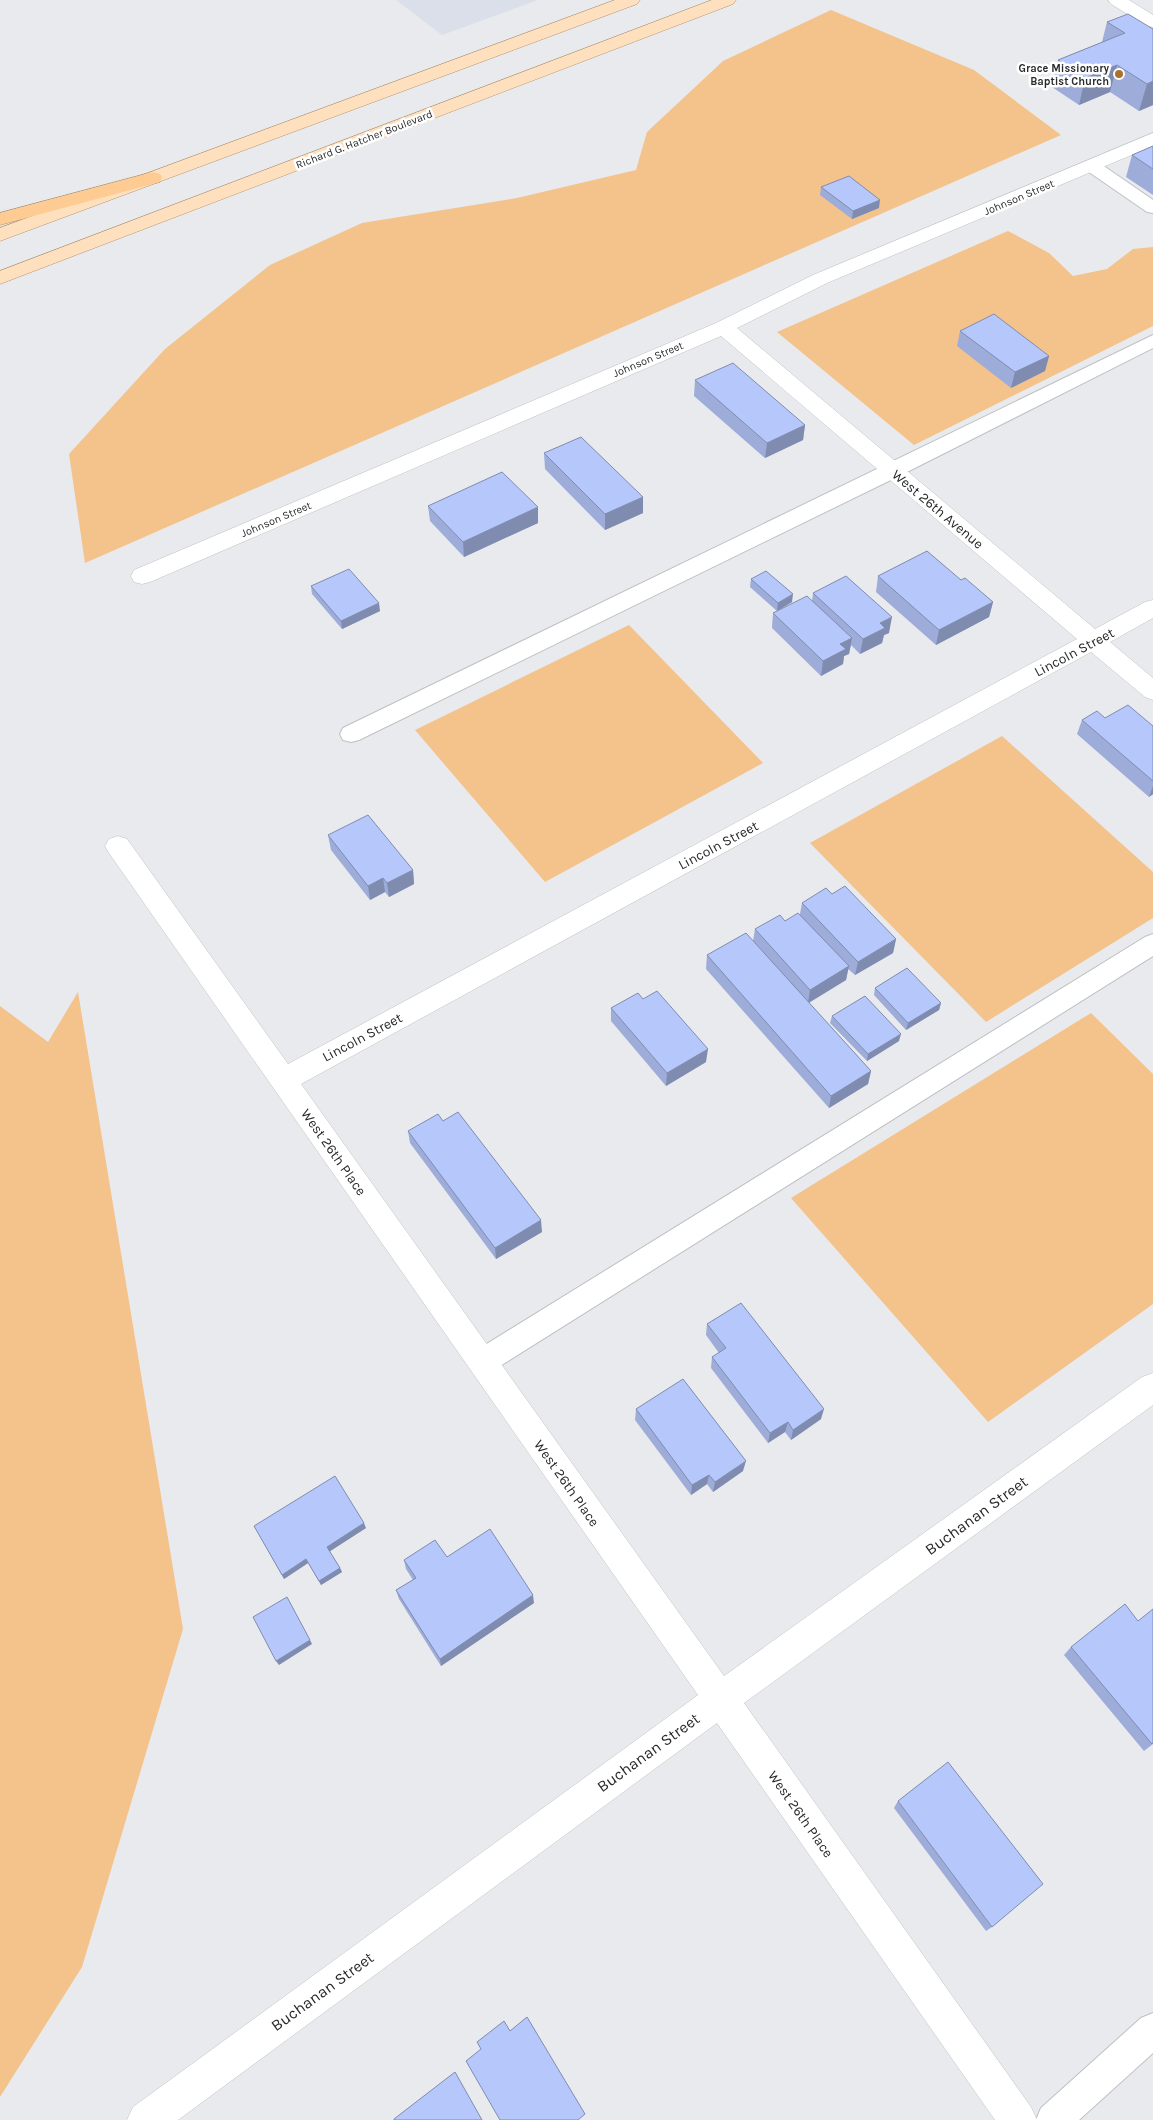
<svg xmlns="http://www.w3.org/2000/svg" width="1153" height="2120" font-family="Karla,sans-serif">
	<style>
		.built { fill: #dbdfe9 }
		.green { fill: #f4c28b }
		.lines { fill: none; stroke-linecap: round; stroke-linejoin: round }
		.service-casing { stroke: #bec0c3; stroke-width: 2 }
		.minor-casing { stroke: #bec0c3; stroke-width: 1 }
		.tertiary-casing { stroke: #bec0c3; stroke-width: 1 }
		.primary-casing { stroke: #b3926e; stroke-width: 1 }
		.motorway-casing { stroke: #b3926e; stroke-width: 1 }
		.service { fill: #fff; fill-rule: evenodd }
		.minor { fill: #fff; fill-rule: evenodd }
		.tertiary { fill: #fff; fill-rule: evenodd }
		.primary { fill: #fee0be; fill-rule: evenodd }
		.motorway { fill: #fecb92; fill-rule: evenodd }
		.wall { fill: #9dacd8 }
		.shaded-wall { fill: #7f8cb0 }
		.building { fill: #b6c8fb; stroke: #7f8cb0 }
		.poi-dot { fill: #a9732e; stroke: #fff; stroke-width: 2 }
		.labels { text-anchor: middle; stroke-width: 5; stroke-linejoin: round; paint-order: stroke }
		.far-poi-label { font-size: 11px; font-weight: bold; fill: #28292a; stroke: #fff; text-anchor: end }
		.far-street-label { font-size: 11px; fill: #28292a; stroke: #fff }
		.street-label { font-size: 14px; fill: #28292a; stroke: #fff }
		.near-street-label { font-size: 16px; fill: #28292a; stroke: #fff }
	</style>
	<rect width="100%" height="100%" fill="#e8eaed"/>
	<path class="built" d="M 396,0 L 538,0 L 442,35 Z"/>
	<path class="green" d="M 831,10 L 974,70 L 1061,135 L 85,563 L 69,454 L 165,349 L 270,265 L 362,223 L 517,198 L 636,170 L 647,132 L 723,61 Z
		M 1008,231 L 1049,253 L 1073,276 L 1107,269 L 1133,249 L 1153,247 L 1153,326 L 914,445 L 777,332 Z
		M 629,625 L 763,763 L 545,882 L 415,730 Z
		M 1002,736 L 1153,872 L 1153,918 L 986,1022 L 810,843 Z
		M 78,992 L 183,1629 L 82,1967 L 0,2097 L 0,1006 L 48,1042 Z
		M 1091,1013 L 1153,1074 L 1153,1304 L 988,1422 L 791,1198 Z"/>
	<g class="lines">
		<defs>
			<path id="service" d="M 1092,161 L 1098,162 L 1153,200 L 1153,213 L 1147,212 L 1086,170 L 1084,166 L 1086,162 Z
				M 1153,335 L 1153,348 L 899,476 L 359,740 L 351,742 L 343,740 L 340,734 L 343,728 Z
				M 1153,934 L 1153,956 L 492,1371 L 482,1375 L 472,1371 L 468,1362 L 472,1353 L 1145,937 Z
				M 1153,2013 L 1153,2053 L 1079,2120 L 1036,2120 L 1041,2108 L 1141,2018 Z"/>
			<path id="minor" d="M 1153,133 L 1153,146 L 827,283 L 737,328 L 1095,629 L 1145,602 L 1153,600 L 1153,618 L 1110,642 L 1153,678 L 1153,700 L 1145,697 L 1091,652 L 301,1084 L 724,1676 L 1142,1377 L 1153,1373 L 1153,1405 L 744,1703 L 1031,2107 L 1037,2120 L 995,2120 L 717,1723 L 178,2120 L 127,2120 L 133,2107 L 698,1695 L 109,853 L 105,846 L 109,839 L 118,836 L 127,839 L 288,1064 L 1077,639 L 721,336 L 150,582 L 142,584 L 134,582 L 131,576 L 134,570 L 716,323 L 813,275 Z"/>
			<path id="tertiary" d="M 1108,0 L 1129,0 L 1153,15 L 1153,27 L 1147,26 L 1111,4 Z"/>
			<path id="primary" d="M 615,0 L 640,0 L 637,4 L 0,241 L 0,228 Z
				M 712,0 L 736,0 L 733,4 L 0,284 L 0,271 Z"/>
			<path id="motorway" d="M 153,172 L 160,174 L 162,178 L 160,182 L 0,225 L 0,213 Z"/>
		</defs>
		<use href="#service" class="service-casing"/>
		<use href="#minor" class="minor-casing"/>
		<use href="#tertiary" class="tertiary-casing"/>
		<use href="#primary" class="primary-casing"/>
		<use href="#motorway" class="motorway-casing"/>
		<use href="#service" class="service"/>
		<use href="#minor" class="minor"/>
		<use href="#tertiary" class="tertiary"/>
		<use href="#primary" class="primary"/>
		<use href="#motorway" class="motorway"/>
	</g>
	<path class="wall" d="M 1107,22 L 1153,29 L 1153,105 L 1139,111 L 1110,92 L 1079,105 L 1052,87 L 1058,60 L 1102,42 Z
		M 1153,146 L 1153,195 L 1126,177 L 1132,155 Z
		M 821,187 L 879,208 L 852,219 L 820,195 Z
		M 960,331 L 1049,356 L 1045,371 L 1011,388 L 957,346 Z
		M 695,380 L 805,425 L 803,440 L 765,458 L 694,396 Z
		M 544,453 L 643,513 L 605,530 L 545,469 Z
		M 428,506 L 538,523 L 464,557 L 430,521 Z
		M 878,576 L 961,580 L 993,602 L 989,617 L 936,645 L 876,592 Z
		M 751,579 L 792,602 L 777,611 L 750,587 Z
		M 311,586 L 380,611 L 342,629 L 312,594 Z
		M 813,593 L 889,633 L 884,635 L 882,643 L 860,654 L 851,645 L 849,654 L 844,656 L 843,664 L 821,676 L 772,628 L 773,613 L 812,601 Z
		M 1105,718 L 1153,726 L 1153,794 L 1149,797 L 1077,734 L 1082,720 Z
		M 328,835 L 413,870 L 414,884 L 389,897 L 385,892 L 370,900 L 331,850 Z
		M 832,894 L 896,939 L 893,953 L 855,975 L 848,969 L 846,980 L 809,1003 L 871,1071 L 868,1084 L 829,1108 L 706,969 L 707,955 L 753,941 L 755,929 L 785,921 L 800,914 L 802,903 Z
		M 875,988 L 941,1003 L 939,1010 L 906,1030 L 874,995 Z
		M 643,999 L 706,1062 L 666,1086 L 611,1021 L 611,1008 Z
		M 832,1016 L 899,1041 L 867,1061 L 830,1023 Z
		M 443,1121 L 542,1232 L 496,1259 L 410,1143 L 408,1131 Z
		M 707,1324 L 821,1419 L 791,1440 L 785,1432 L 768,1443 L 711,1368 L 712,1357 L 719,1353 L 706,1335 Z
		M 636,1409 L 743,1471 L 713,1492 L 707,1484 L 691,1495 L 635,1420 Z
		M 254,1526 L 366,1528 L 329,1551 L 340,1568 L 342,1572 L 321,1585 L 308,1563 L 284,1579 Z
		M 447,1557 L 534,1603 L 441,1666 L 399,1599 L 396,1590 L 413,1580 L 406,1569 L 404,1560 Z
		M 1071,1647 L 1153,1744 L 1144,1751 L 1064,1655 Z
		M 898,1801 L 992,1927 L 986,1931 L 894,1808 Z"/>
	<path class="shaded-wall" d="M 1117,65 L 1110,92 L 1079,105 L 1085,78 Z
		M 1153,81 L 1153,105 L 1139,111 L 1147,84 Z
		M 880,200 L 879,208 L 852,219 L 853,211 Z
		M 1049,356 L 1045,371 L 1011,388 L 1015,372 Z
		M 805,425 L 803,440 L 765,458 L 767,443 Z
		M 643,497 L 643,513 L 605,530 L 605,514 Z
		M 538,507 L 538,523 L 464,557 L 463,542 Z
		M 793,594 L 792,602 L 777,611 L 778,603 Z
		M 993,602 L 989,617 L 936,645 L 939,630 Z
		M 379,603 L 380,611 L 342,629 L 341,621 Z
		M 892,617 L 889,633 L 884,635 L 882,643 L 860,654 L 863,639 L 880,623 Z
		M 852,638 L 849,654 L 844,656 L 843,664 L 821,676 L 823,661 L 840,644 Z
		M 1153,786 L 1153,794 L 1149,797 Z
		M 413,870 L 414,884 L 389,897 L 387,883 Z
		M 383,878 L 385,892 L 370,900 L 368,886 Z
		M 896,939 L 893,953 L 855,975 L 858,962 Z
		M 849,966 L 846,980 L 808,1003 L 810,990 Z
		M 941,1003 L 939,1010 L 906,1030 L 908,1023 Z
		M 901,1034 L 899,1041 L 867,1061 L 868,1054 Z
		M 708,1049 L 706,1062 L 666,1086 L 667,1073 Z
		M 871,1071 L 868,1084 L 829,1108 L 831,1096 Z
		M 541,1220 L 542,1232 L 496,1259 L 495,1248 Z
		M 824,1409 L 821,1419 L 791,1440 L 793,1430 Z
		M 788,1422 L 785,1432 L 768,1443 L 770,1433 Z
		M 746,1461 L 743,1471 L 713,1492 L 715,1482 Z
		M 709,1475 L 707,1484 L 691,1495 L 692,1485 Z
		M 364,1523 L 366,1528 L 329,1552 L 327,1547 Z
		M 306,1559 L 308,1563 L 284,1579 L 282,1575 Z
		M 340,1568 L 342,1572 L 321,1585 L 319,1581 Z
		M 533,1595 L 534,1603 L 441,1666 L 440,1659 Z
		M 310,1640 L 312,1644 L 279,1665 L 276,1661 Z"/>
	<path class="building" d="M 1128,14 L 1153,29 L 1153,81 L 1147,84 L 1117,65 L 1085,78 L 1058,60 L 1125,33 L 1107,22 Z
		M 1153,146 L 1153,169 L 1132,155 Z
		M 849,176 L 880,200 L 853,211 L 821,187 Z
		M 994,314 L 1049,356 L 1015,372 L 960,331 Z
		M 733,363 L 805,425 L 767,443 L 695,380 Z
		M 581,437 L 643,497 L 605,514 L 544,453 Z
		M 502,472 L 538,507 L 463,542 L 428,506 Z
		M 927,551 L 961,580 L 965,578 L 993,602 L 939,630 L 878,576 Z
		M 349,569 L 379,603 L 341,621 L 311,586 Z
		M 766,571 L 793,594 L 778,603 L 751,579 Z
		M 846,576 L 892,617 L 880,623 L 885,628 L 863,639 L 813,593 Z
		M 807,596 L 852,638 L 840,644 L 846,649 L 823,661 L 773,613 Z
		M 1128,705 L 1153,726 L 1153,781 L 1082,720 L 1097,711 L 1105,718 Z
		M 368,815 L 413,870 L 387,883 L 383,878 L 368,886 L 328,835 Z
		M 845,886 L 896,939 L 858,962 L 802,903 L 826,888 L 832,894 Z
		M 798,913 L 849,966 L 810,990 L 755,929 L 780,915 L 785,921 Z
		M 746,933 L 871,1071 L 831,1096 L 707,955 Z
		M 907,968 L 941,1003 L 908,1023 L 875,988 Z
		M 657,991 L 708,1049 L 667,1073 L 611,1008 L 638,993 L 643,999 Z
		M 865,996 L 901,1034 L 868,1054 L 832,1016 Z
		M 458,1112 L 541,1220 L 495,1248 L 408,1131 L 438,1114 L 443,1121 Z
		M 741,1303 L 824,1409 L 793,1430 L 788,1422 L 770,1433 L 712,1357 L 726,1348 L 707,1324 Z
		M 683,1379 L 746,1461 L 715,1482 L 709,1475 L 692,1485 L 636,1409 Z
		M 335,1476 L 364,1523 L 327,1547 L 340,1568 L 319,1581 L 306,1559 L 282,1575 L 254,1526 Z
		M 490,1529 L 533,1595 L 440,1659 L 396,1590 L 416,1578 L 404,1560 L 435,1540 L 447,1557 Z
		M 287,1597 L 310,1640 L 276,1661 L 253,1617 Z
		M 1125,1604 L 1138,1621 L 1153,1609 L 1153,1743 L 1152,1744 L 1071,1647 Z
		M 948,1762 L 1043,1884 L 992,1927 L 898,1801 Z
		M 527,2017 L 585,2114 L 578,2120 L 500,2120 L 466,2061 L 481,2049 L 477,2042 L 504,2021 L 510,2031 Z
		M 455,2072 L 482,2120 L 394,2120 L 394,2119 Z"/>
	<circle class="poi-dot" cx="1119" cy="74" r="5"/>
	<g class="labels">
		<g class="far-poi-label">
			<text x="1109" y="72">Grace Missionary<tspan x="1109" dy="13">Baptist Church</tspan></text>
		</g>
		<g class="far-street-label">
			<text transform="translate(364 139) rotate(-21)" y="4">Richard G. Hatcher Boulevard</text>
			<text transform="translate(1019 197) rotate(-23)" y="4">Johnson Street</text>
			<text transform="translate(648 359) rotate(-23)" y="4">Johnson Street</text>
			<text transform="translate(276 519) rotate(-23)" y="4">Johnson Street</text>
		</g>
		<g class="street-label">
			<text transform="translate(938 509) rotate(40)" y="5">West 26th Avenue</text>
			<text transform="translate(1074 652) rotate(-28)" y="5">Lincoln Street</text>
			<text transform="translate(718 845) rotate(-28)" y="5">Lincoln Street</text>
			<text transform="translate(362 1037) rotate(-28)" y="5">Lincoln Street</text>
			<text transform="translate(334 1152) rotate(55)" y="5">West 26th Place</text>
			<text transform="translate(567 1483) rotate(55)" y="5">West 26th Place</text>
			<text transform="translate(801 1814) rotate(55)" y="5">West 26th Place</text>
		</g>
		<g class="near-street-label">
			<text transform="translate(976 1515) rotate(-36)" y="6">Buchanan Street</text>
			<text transform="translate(648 1752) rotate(-36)" y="6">Buchanan Street</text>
			<text transform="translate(322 1991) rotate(-36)" y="6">Buchanan Street</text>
		</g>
	</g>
</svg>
